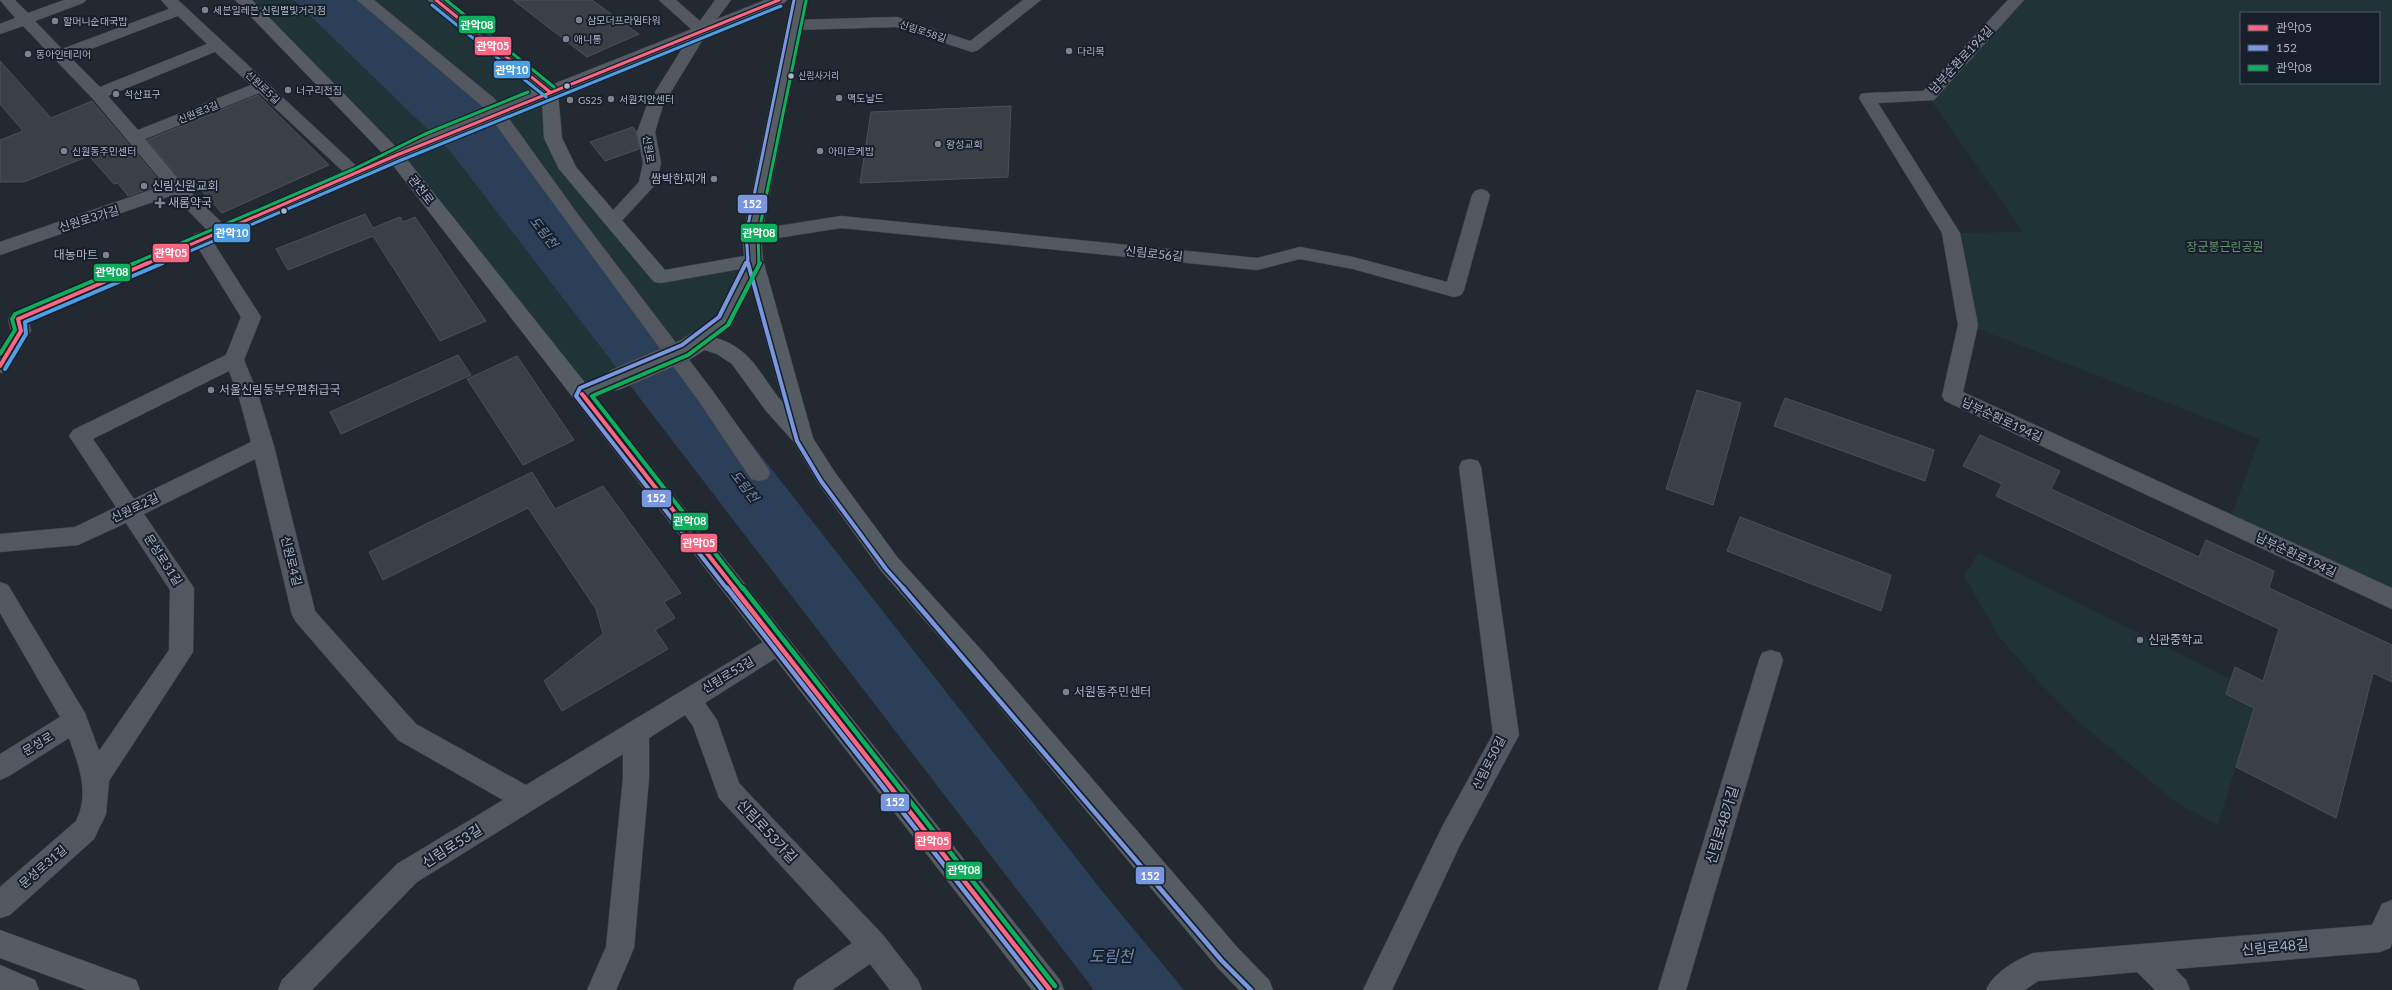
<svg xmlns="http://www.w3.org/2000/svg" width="2392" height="990" font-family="Lato,'Noto Sans KR',sans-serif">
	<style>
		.green { fill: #203336; fill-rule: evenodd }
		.water { fill: #2c3f59 }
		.building { fill: #3b4047; stroke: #4a5058 }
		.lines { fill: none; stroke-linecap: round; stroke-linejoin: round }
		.street-casing { stroke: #40454b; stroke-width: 1 }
		.secondary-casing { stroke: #40454b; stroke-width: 1 }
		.street { fill: #525760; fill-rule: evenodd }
		.secondary { fill: #565c64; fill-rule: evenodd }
		.secondary-bridge-far1-casing { stroke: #40454b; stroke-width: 18; stroke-linecap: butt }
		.secondary-bridge-casing { stroke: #40454b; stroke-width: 22; stroke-linecap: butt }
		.secondary-bridge-far1 { stroke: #565c64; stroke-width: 17 }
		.secondary-bridge { stroke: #565c64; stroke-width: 21 }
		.bus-1-far2-casing { stroke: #171f2b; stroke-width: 5.5 }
		.bus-1-far1-casing { stroke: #171f2b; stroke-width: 7 }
		.bus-1-casing { stroke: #171f2b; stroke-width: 8 }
		.bus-2-far2-casing { stroke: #171f2b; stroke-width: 5.5 }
		.bus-2-far1-casing { stroke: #171f2b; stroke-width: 7 }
		.bus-2-casing { stroke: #171f2b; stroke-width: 8 }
		.bus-3-far2-casing { stroke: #171f2b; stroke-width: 5.5 }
		.bus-3-far1-casing { stroke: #171f2b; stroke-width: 7 }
		.bus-3-casing { stroke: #171f2b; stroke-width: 8 }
		.bus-4-far1-casing { stroke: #171f2b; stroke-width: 5.5 }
		.bus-4-casing { stroke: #171f2b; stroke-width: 7 }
		.bus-1-far2 { stroke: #fa6682; stroke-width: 3 }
		.bus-1-far1 { stroke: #fa6682; stroke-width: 4 }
		.bus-1 { stroke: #fa6682; stroke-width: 4.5 }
		.bus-2-far2 { stroke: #7a96df; stroke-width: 3 }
		.bus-2-far1 { stroke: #7a96df; stroke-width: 4 }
		.bus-2 { stroke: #7a96df; stroke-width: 4.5 }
		.bus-3-far2 { stroke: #0daf5c; stroke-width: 3 }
		.bus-3-far1 { stroke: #0daf5c; stroke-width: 4 }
		.bus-3 { stroke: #0daf5c; stroke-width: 4.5 }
		.bus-4-far1 { stroke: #4d9ee5; stroke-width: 3 }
		.bus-4 { stroke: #4d9ee5; stroke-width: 4 }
		.poi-dot { fill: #7b8391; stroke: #171f2b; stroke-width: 1.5 }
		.bus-dot { fill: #aab4c5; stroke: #171f2b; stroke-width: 1.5 }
		.labels { text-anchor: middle; stroke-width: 4; stroke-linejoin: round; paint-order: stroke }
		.far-bus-label { font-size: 9px; fill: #aab4c5; stroke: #171f2b; text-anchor: start }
		.far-poi-label { font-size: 10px; fill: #aab4c5; stroke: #171f2b; text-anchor: start }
		.far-street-label { font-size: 10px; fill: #aab4c5; stroke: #171f2b }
		.street-label { font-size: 12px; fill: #aab4c5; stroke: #171f2b }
		.poi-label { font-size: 12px; fill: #aab4c5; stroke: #171f2b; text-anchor: start }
		.park-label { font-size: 12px; fill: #61966d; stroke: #171f2b }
		.water-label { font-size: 13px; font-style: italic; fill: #708bb0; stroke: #171f2b }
		.near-street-label { font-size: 14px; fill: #aab4c5; stroke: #171f2b }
		.near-water-label { font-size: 16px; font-style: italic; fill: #708bb0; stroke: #171f2b }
		.line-badge { stroke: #171f2b; stroke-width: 1.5 }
		.badge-label { font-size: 11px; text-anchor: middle; font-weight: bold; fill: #fff }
	</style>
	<rect width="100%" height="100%" fill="#232930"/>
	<path class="green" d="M 249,0 L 425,0 L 532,87 L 543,103 L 547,138 L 564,175 L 657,282 L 743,266 L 719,317 L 685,345 L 586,387 L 408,163 Z
		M 2016,0 L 2392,0 L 2392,599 L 2228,524 L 2260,439 L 1968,325 L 1951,233 L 2023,232 L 1928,96 ZM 2241,13 L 2379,13 L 2379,83 L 2241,83 Z
		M 1978,553 L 2231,679 L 2227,694 L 2254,708 L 2218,825 L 2177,803 L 2081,724 L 2038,681 L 2000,638 L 1964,576 Z"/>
	<path class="water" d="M 294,0 L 372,0 L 487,106 L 1102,891 L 1184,990 L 1094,990 L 451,152 Z"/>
	<path class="building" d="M 513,0 L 592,0 L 639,34 L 587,57 Z
		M 0,61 L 51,118 L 92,101 L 162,184 L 128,196 L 118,183 L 114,184 L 89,156 L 24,182 L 0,182 L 0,140 L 23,131 L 0,104 Z
		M 258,95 L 329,165 L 222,213 L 191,179 L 183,182 L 147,140 Z
		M 1011,106 L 1008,177 L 860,183 L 871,112 Z
		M 633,127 L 636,131 L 639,149 L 605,161 L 590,142 Z
		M 365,214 L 373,228 L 400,217 L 403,222 L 415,217 L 486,321 L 440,341 L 373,236 L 288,270 L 276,249 Z
		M 458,355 L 471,375 L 341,434 L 330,412 Z
		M 517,356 L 574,440 L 523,465 L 467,379 Z
		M 1697,390 L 1741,403 L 1713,505 L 1666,489 Z
		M 1785,398 L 1934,450 L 1925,481 L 1774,426 Z
		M 1980,435 L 2060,471 L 2051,489 L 2199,557 L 2206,540 L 2274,571 L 2269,588 L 2392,645 L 2392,682 L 2373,673 L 2336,818 L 2236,767 L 2254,708 L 2226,694 L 2235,667 L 2263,681 L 2279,629 L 1996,496 L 2002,484 L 1963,466 Z
		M 532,472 L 555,509 L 603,486 L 681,593 L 664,602 L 675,618 L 655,630 L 668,649 L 562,711 L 544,681 L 603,634 L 596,609 L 528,508 L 383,580 L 369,552 Z
		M 1740,517 L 1891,575 L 1881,611 L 1727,551 Z"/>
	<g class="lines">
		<defs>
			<path id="street" d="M 0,0 L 15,0 L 28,13 L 64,0 L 86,0 L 83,3 L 35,21 L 62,49 L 169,9 L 161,0 L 178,0 L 365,174 L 362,178 L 350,178 L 259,93 L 145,139 L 182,183 L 226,227 L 228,231 L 226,235 L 219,237 L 212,235 L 173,195 L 0,255 L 0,242 L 165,185 L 92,98 L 23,26 L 0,34 L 0,24 L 15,18 ZM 178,16 L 207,44 L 100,87 L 70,57 ZM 215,52 L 251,85 L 138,130 L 108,96 Z
				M 357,0 L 374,0 L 494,98 L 580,217 L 712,390 L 767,467 L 770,473 L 767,479 L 759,481 L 751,479 L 698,400 L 482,106 Z
				M 659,0 L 676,0 L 700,21 L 715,0 L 731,0 L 708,31 L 663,105 L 655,132 L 661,163 L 656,184 L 618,225 L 612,227 L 606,225 L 603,221 L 639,182 L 643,163 L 637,132 L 647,105 L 693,31 Z
				M 1023,0 L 1041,0 L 978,50 L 972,52 L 896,27 L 795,30 L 787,25 L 795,20 L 897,17 L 970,41 Z
				M 2008,0 L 2024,0 L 1934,100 L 1878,103 L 1960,233 L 1978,325 L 1963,392 L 2392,588 L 2392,609 L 1945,401 L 1942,396 L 1958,325 L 1942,233 L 1859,98 L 1861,94 L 1867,93 L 1923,91 Z
				M 1481,189 L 1487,191 L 1490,195 L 1464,290 L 1461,295 L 1454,297 L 1353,269 L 1300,259 L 1257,270 L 841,228 L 752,242 L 745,240 L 743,236 L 745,232 L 752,230 L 841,216 L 1257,258 L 1300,247 L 1353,257 L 1447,282 L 1472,195 L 1475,191 Z
				M 201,232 L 208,234 L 261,317 L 244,360 L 258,394 L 274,446 L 315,611 L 416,724 L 526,785 L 771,637 L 779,634 L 787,637 L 791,644 L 787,651 L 705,703 L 717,720 L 739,783 L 883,935 L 918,980 L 922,990 L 890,990 L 870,964 L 832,990 L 793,990 L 797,980 L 852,943 L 719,798 L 693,726 L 685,715 L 649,738 L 649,778 L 634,948 L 616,990 L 587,990 L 606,947 L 623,778 L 623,754 L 417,882 L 312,990 L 278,990 L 282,980 L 397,864 L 503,800 L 398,740 L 296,622 L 292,615 L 255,459 L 144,514 L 194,588 L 193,652 L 109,781 L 106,814 L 94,839 L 10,915 L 0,918 L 0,887 L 76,821 C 90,793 79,766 69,738 L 9,776 L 0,780 L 0,754 L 60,717 L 0,613 L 0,582 L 8,585 L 85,713 L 99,751 L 169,650 L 170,590 L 126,523 L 78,545 L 0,552 L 0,534 L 75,527 L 116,507 L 73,442 L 69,436 L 73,430 L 226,355 L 241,317 L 192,238 L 194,234 ZM 229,371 L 238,394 L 251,442 L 134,499 L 93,439 Z
				M 1470,459 L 1478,461 L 1481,467 L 1519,735 L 1460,845 L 1392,990 L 1363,990 L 1442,827 L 1493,734 L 1459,467 L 1462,461 Z
				M 1771,650 L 1780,653 L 1783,660 L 1686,990 L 1658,990 L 1759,660 L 1762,653 Z
				M 2392,900 L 2392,944 L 2390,948 L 2380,952 L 2175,969 L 2186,980 L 2190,990 L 2155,990 L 2137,972 L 2038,981 L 2025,990 L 1986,990 C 1993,973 2016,960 2033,953 L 2372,925 L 2382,904 Z"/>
			<path id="secondary" d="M 235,0 L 252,0 L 397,148 L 421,136 L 433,136 L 436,140 L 433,144 L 405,157 L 586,384 L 615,373 L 622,375 L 625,380 L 622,385 L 596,397 L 1060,980 L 1064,990 L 1032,990 L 392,164 L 29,322 L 31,331 L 7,371 L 0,373 L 0,349 L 11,331 L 8,319 L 11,314 L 383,154 Z
				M 428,0 L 445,0 L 551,85 L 765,0 L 787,0 L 784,3 L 558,94 L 562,138 L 576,167 L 665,270 L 744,256 L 743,236 L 792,0 L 808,0 L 761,236 L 763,260 L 813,438 L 834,471 L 898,558 L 984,653 L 1237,947 L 1269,980 L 1273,990 L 1239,990 L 1217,967 L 966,667 L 882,572 L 818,483 L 793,441 L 766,411 L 732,364 L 717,354 L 692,346 L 689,341 L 692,336 L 716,317 L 740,269 L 661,283 L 654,282 L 559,169 L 544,138 L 542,100 L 535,102 L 529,101 L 527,97 L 529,93 L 538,90 ZM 751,285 L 783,403 C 760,376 753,349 716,338 L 731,326 Z
				M 0,930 L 136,980 L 140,990 L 87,990 L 0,958 Z
				M 0,965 L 35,980 L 39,990 L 0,990 Z"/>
		</defs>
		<use href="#street" class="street-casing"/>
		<use href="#secondary" class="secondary-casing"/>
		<use href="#street" class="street"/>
		<use href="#secondary" class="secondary"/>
		<defs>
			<path id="secondary-bridge-far1" d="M 427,140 L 530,98"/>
			<path id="secondary-bridge" d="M 615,380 L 685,350 L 699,341"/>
		</defs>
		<use href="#secondary-bridge-far1" class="secondary-bridge-far1-casing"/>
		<use href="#secondary-bridge" class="secondary-bridge-casing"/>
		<use href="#secondary-bridge-far1" class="secondary-bridge-far1"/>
		<use href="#secondary-bridge" class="secondary-bridge"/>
		<defs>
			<path id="bus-1-far2" d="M 436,0 L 550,92
				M 146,264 L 397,155 L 779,0"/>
			<path id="bus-1-far1" d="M 0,366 L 21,331 L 18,319 L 148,263
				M 582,394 L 735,589"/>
			<path id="bus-1" d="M 734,588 L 1050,990"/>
			<path id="bus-2-far2" d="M 747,245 L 748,264
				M 746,264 L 748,259 L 746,235 L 794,0"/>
			<path id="bus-2-far1" d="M 748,263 L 797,441 L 821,481 L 886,569 L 904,589
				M 727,589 L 576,396 L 580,388 L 682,345 L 719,317 L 746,263"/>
			<path id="bus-2" d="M 727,588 L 1042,990
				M 903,588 L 1222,961 L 1251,990"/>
			<path id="bus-3-far2" d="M 446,0 L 554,87
				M 132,264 L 354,169 L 425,134 L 528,92
				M 759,264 L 758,236 L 806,1"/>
			<path id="bus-3-far1" d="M 0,354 L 15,330 L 12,319 L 15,314 L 135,263
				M 743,589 L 592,396 L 688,355 L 728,325 L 760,263"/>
			<path id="bus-3" d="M 743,588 L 1055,986"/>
			<path id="bus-4-far1" d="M 432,5 L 546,97
				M 160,264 L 399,161 L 781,6"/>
			<path id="bus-4" d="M 5,369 L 26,334 L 25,322 L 163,263"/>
		</defs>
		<use href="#bus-1-far2" class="bus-1-far2-casing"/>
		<use href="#bus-1-far1" class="bus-1-far1-casing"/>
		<use href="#bus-1" class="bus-1-casing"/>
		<use href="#bus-2-far2" class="bus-2-far2-casing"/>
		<use href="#bus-2-far1" class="bus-2-far1-casing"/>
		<use href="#bus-2" class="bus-2-casing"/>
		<use href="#bus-3-far2" class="bus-3-far2-casing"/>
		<use href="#bus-3-far1" class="bus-3-far1-casing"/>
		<use href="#bus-3" class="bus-3-casing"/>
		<use href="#bus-4-far1" class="bus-4-far1-casing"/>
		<use href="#bus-4" class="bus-4-casing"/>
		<use href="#bus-1-far2" class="bus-1-far2"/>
		<use href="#bus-1-far1" class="bus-1-far1"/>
		<use href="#bus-1" class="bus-1"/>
		<use href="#bus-2-far2" class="bus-2-far2"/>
		<use href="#bus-2-far1" class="bus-2-far1"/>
		<use href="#bus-2" class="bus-2"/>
		<use href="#bus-3-far2" class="bus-3-far2"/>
		<use href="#bus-3-far1" class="bus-3-far1"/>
		<use href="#bus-3" class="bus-3"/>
		<use href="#bus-4-far1" class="bus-4-far1"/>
		<use href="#bus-4" class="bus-4"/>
	</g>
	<g class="poi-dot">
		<circle cx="205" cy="10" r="4"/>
		<circle cx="579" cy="20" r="4"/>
		<circle cx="55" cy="21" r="4"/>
		<circle cx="566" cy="39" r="4"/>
		<circle cx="1069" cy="51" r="4"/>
		<circle cx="28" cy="54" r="4"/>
		<circle cx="288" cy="90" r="4"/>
		<circle cx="116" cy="94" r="4"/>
		<circle cx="839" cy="98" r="4"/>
		<circle cx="611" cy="99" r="4"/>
		<circle cx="570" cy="100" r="4"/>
		<circle cx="938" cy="144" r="4"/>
		<circle cx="64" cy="151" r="4"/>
		<circle cx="820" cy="151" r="4"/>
		<circle cx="714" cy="179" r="4"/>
		<circle cx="144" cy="186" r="4"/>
		<path d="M158 197h4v4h4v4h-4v4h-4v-4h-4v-4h4z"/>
		<circle cx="106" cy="255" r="4"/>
		<circle cx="211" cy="390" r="4"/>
		<circle cx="2140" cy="640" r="4"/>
		<circle cx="1066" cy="692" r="4"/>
	</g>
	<g class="bus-dot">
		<circle cx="791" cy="76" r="3.5"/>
		<circle cx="567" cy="86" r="3.5"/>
		<circle cx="284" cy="211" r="3.5"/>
	</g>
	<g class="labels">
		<g class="far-bus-label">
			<text x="798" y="79">신림사거리</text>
		</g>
		<g class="far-poi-label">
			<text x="213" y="14">세븐일레븐 신림별빛거리점</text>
			<text x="587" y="24">삼모더프라임타워</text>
			<text x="63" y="25">할머니순대국밥</text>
			<text x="574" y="43">애니통</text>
			<text x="1077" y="55">다리목</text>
			<text x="36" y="58">동아인테리어</text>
			<text x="296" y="94">너구리전집</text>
			<text x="124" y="98">석산표구</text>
			<text x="847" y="102">맥도날드</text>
			<text x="619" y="103">서원치안센터</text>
			<text x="578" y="104">GS25</text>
			<text x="946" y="148">왕성교회</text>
			<text x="72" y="155">신원동주민센터</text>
			<text x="828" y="155">아미르케밥</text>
		</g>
		<g class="far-street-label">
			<text transform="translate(923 31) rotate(18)" y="4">신림로58길</text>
			<text transform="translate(263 87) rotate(43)" y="4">신원로5길</text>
			<text transform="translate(198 112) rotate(-22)" y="4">신원로3길</text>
			<text transform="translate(649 149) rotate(82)" y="4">신원로</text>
		</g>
		<g class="street-label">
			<text transform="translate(1961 60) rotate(-47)" y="4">남부순환로194길</text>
			<text transform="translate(421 190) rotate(52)" y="4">관천로</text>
			<text transform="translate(89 219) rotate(-17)" y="4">신원로3가길</text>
			<text transform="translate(1154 254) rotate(6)" y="4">신림로56길</text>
			<text transform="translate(2002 420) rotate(25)" y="4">남부순환로194길</text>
			<text transform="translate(135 508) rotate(-26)" y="4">신원로2길</text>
			<text transform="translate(2296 555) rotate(25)" y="4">남부순환로194길</text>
			<text transform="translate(163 560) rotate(57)" y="4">문성로31길</text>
			<text transform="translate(291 561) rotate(76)" y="4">신원로4길</text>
			<text transform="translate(728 675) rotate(-31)" y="4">신림로53길</text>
			<text transform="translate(38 744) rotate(-31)" y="4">문성로</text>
			<text transform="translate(1489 763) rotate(-63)" y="4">신림로50길</text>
			<text transform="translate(43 867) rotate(-41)" y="4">문성로31길</text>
		</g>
		<g class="poi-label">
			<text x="706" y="183" text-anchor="end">쌈박한찌개</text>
			<text x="152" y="190">신림신원교회</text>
			<text x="168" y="207">새롬약국</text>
			<text x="98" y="259" text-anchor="end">대농마트</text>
			<text x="219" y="394">서울신림동부우편취급국</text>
			<text x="2148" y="644">신관중학교</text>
			<text x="1074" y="696">서원동주민센터</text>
		</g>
		<g class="park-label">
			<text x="2225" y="251">장군봉근린공원</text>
		</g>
		<g class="water-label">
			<text transform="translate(544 232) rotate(52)" y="5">도림천</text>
			<text transform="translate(745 486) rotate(52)" y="5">도림천</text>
		</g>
		<g class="near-street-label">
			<text transform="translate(1722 825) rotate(-73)" y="5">신림로48가길</text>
			<text transform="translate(767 831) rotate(47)" y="5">신림로53가길</text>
			<text transform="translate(452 846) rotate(-32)" y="5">신림로53길</text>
			<text transform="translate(2275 947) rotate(-5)" y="5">신림로48길</text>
		</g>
		<g class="near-water-label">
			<text x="1111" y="962">도림천</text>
		</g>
	</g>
	<g class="line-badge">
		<rect x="458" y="15" width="38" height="19" rx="4" fill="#0daf5c"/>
		<rect x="474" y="36" width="38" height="20" rx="4" fill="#fa6682"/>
		<rect x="493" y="60" width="38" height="19" rx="4" fill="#4d9ee5"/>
		<rect x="737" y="194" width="31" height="20" rx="4" fill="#7a96df"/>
		<rect x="213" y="223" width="38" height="20" rx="4" fill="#4d9ee5"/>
		<rect x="740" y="223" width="38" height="20" rx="4" fill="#0daf5c"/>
		<rect x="152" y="243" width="38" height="20" rx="4" fill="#fa6682"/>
		<rect x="93" y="263" width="38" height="19" rx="4" fill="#0daf5c"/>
		<rect x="641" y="489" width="31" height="19" rx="4" fill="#7a96df"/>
		<rect x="672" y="512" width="37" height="19" rx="4" fill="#0daf5c"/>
		<rect x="680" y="533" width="38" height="20" rx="4" fill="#fa6682"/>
		<rect x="880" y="793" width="30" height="19" rx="4" fill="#7a96df"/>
		<rect x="914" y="831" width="38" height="20" rx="4" fill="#fa6682"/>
		<rect x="945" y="861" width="38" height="19" rx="4" fill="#0daf5c"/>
		<rect x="1135" y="866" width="30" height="19" rx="4" fill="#7a96df"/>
	</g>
	<g class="badge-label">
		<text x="477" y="29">관악08</text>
		<text x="493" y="50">관악05</text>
		<text x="512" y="74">관악10</text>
		<text x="752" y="208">152</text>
		<text x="232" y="237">관악10</text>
		<text x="759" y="237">관악08</text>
		<text x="171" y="257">관악05</text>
		<text x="112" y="276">관악08</text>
		<text x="656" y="502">152</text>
		<text x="690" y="525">관악08</text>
		<text x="699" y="547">관악05</text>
		<text x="895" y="806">152</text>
		<text x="933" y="845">관악05</text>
		<text x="964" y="874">관악08</text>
		<text x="1150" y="880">152</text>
	</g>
	<rect x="2240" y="12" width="140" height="72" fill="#171f2b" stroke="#525b69"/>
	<rect x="2248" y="25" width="20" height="6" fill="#fa6682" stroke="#525b69"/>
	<text x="2276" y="32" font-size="12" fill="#aab4c5">관악05</text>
	<rect x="2248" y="45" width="20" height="6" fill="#7a96df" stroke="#525b69"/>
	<text x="2276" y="52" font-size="12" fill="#aab4c5">152</text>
	<rect x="2248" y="65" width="20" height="6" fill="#0daf5c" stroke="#525b69"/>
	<text x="2276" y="72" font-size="12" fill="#aab4c5">관악08</text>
</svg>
